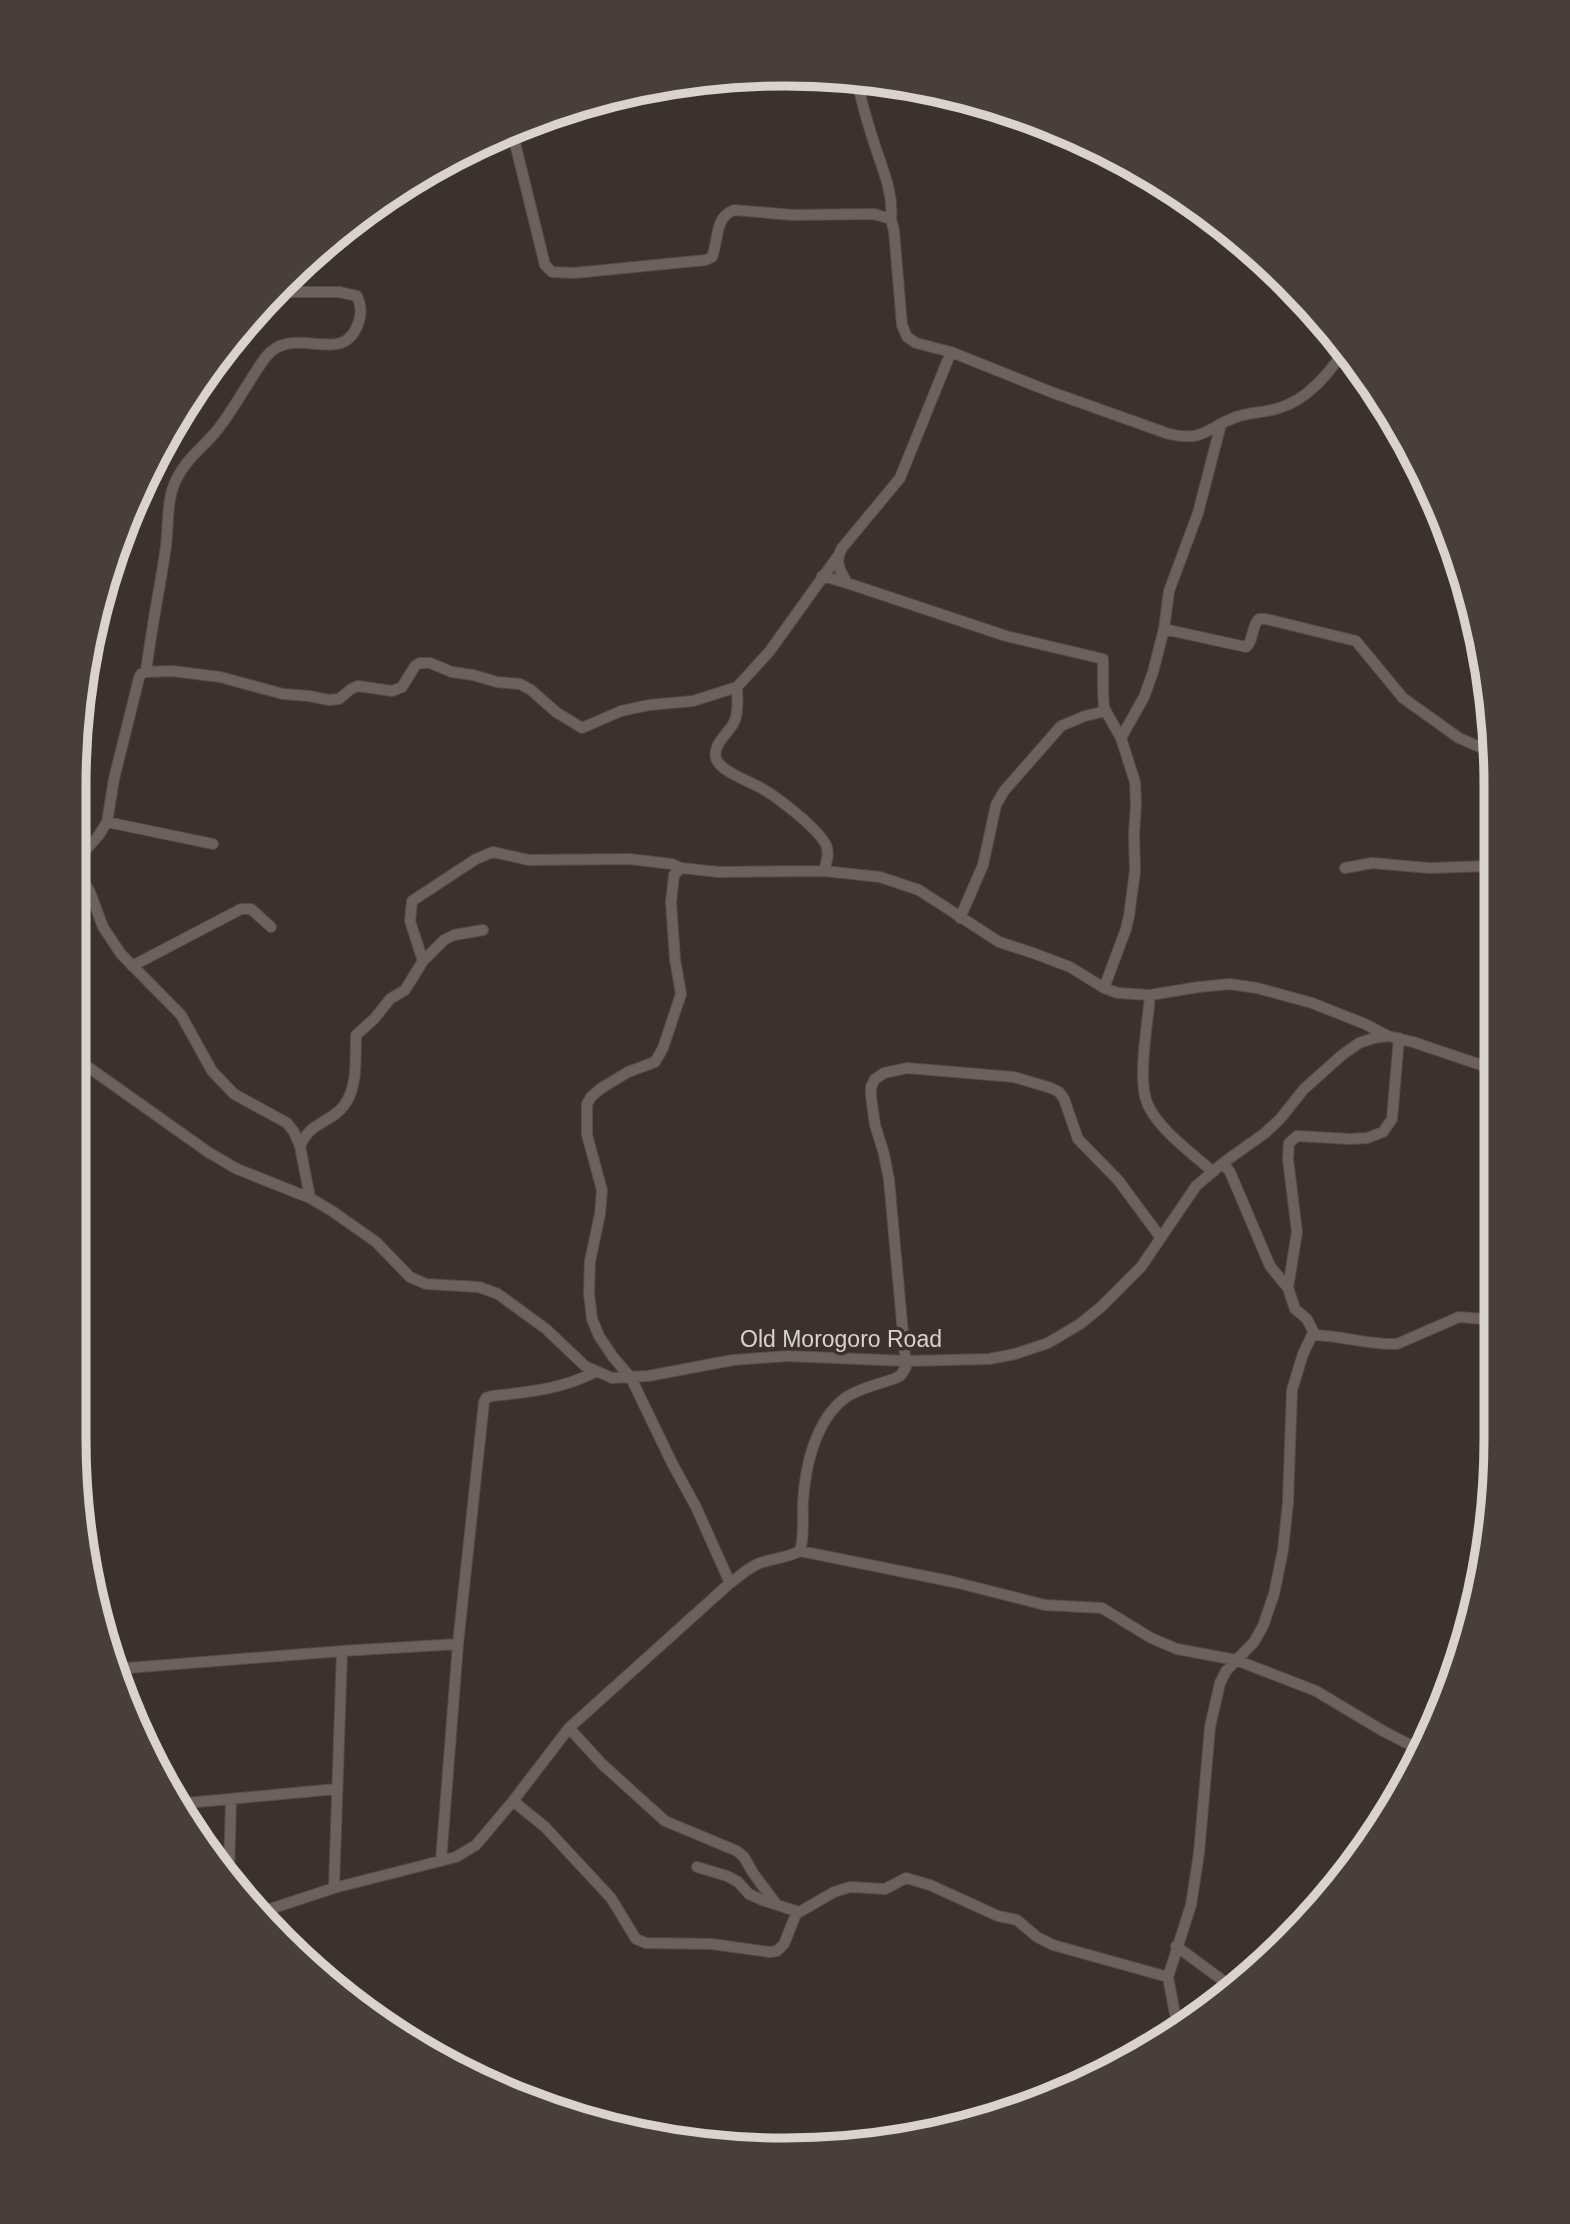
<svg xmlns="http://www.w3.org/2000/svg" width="1570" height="2224" font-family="Helvetica,sans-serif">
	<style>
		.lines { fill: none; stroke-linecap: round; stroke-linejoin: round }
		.minor-casing { stroke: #574d48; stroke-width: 12 }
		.minor { stroke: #6e615b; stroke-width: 10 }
		.labels { text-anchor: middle; stroke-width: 7; stroke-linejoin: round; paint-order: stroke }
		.street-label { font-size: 23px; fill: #dad2cf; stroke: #3d312c }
		.rim { fill: none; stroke: #dad2cf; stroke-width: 9 }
	</style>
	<rect width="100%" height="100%" fill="#3d312c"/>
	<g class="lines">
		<defs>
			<path id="minor" d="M 856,79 C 861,97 865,115 871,133 C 879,162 894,189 891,219
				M 512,131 L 545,265 L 552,272 L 574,273 L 706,260 L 712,257 C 719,239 714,218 734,210 L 793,215 L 874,214 L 891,219 L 894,231 L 902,325 L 907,337 L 916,343 L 951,352 L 1051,392 L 1169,434 C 1205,442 1206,428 1236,417 C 1249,412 1265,413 1279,408 C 1307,400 1327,375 1344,352
				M 951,352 L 900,478 L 842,548 C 834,561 840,571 847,583 L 1006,636 L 1103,659 L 1103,692 L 1104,708 L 1121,738 L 1135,782 L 1136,803 L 1134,834 L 1135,871 L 1129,916 L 1126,929 L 1104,988
				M 822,576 L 847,583
				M 1164,629 L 1246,647 C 1254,641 1251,626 1259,619 L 1266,619 L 1356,641 L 1403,698 L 1459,738 L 1491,752
				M 146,672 C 151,630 160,588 166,546 C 169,522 166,499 177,478 C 187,457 208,444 221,425 C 237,404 249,380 265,358 C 294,320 344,371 359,321 C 362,312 361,305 357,296 L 339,292 L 277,292
				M 1121,738 L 1144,697 L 1153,672 L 1164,629 L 1169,591 L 1198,513 L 1221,424
				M 107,822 L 213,844
				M 74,863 L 99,835 L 107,822 L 114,779 L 139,678 L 141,674 L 146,672 L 172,671 L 220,677 L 283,694 L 309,696 L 329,700 L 339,699 L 351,689 L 358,686 L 392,691 L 402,687 L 415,666 L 420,663 L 430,663 L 452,672 L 473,675 L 497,682 L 520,684 L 531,690 L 556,712 L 582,728 L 621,711 L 649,705 L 693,701 L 737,687
				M 74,865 L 90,892 L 103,927 L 121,954 L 181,1015 L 212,1071 L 234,1094 L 287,1123 L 294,1132 L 300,1146 L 310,1198
				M 681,868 L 674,875 L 671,902 L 675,959 L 681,994 L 663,1048 L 655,1062 L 628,1072 L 600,1089 L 591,1097 L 587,1104 L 587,1135 L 602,1190 L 600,1214 L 590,1261 L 589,1293 L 592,1319 L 599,1336 L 613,1357 L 631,1378 L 672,1463 L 696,1507 L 730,1583
				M 1345,868 L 1372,863 L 1429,868 L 1491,866
				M 824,871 C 826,863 830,854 826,845 C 818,828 777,797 761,788 C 749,781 719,771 716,758 C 712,743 731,732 735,720 C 739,710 737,698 737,687 L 769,652 L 838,556
				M 960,918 L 983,865 L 996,805 L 1004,791 L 1061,726 L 1085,716 L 1106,711
				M 423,961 L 410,921 L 412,901 L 476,859 L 493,852 L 529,860 L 629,859 L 672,864 L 681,868 L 719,872 L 824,871 L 880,877 L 919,890 L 999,942 L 1033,953 L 1070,967 L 1104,988 L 1118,993 L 1150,995 L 1199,987 L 1230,984 L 1257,988 L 1312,1003 L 1365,1024 L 1388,1036
				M 132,966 L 241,909 L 251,909 L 271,927
				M 1150,995 C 1148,1023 1138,1074 1146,1100 C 1154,1126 1192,1153 1213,1172
				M 74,1057 L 208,1152 L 237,1169 L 310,1198 L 332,1211 L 376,1242 L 410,1277 L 426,1284 L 479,1287 L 498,1294 L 546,1329 L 585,1366 L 612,1378 L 648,1376 L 733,1360 L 788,1356 L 907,1361 L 989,1359 L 1015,1354 L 1048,1343 L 1080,1324 L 1101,1307 L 1141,1267 L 1196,1186 L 1223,1163 L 1265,1133 L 1280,1119 L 1304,1089 L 1342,1055 L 1359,1043 L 1374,1038 L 1388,1036 L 1413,1042 L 1493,1069
				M 300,1146 C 310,1123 324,1125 340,1110 C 359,1092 355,1059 356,1035 L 374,1019 L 390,999 L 405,990 L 423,961 L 444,940 L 454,935 L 483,930
				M 1223,1163 L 1230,1172 L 1270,1266 L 1288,1288 L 1295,1309 L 1307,1319 L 1315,1335 C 1343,1336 1370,1345 1397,1344 L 1459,1317 L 1494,1320
				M 1288,1288 L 1297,1232 L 1288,1159 L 1289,1143 L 1297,1136 L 1351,1139 L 1367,1138 L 1383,1132 L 1392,1119 L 1399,1038
				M 800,1551 L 954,1582 L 1045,1605 L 1102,1608 L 1151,1638 L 1177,1649 L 1236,1660 L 1316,1691 L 1383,1731 L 1424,1752
				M 115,1669 L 342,1651 L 458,1644
				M 569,1728 L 602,1764 L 665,1821 L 737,1851 L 744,1857 L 753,1873 L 777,1905
				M 513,1801 L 545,1827 L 611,1898 L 636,1939 L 646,1943 L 712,1944 L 769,1952 L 777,1951 L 784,1944 L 796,1914 L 834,1892 L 850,1887 L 885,1889 L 906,1878 L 930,1885 L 998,1916 L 1017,1920 L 1037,1937 L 1053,1945 L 1168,1977
				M 176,1804 L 336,1789
				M 441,1861 L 458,1644 L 484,1402 L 486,1398 L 492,1396 C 528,1392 563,1389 595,1372
				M 697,1867 L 727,1876 L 738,1882 L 749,1894 L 762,1900 L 799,1912
				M 229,1875 L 231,1800
				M 334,1888 L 342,1651
				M 261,1912 L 334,1888 L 456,1857 L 476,1845 L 513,1801 L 569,1728 L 730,1583 C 740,1576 749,1567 760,1563 C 774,1558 787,1558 800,1551 C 805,1535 802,1518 803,1502 C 805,1467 815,1421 845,1398 C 859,1388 880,1384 896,1378 L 901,1375 L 906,1367 L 889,1180 L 884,1154 L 875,1125 L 871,1096 L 871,1087 L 875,1079 L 884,1073 L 907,1068 L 1014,1077 L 1051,1088 L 1059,1092 L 1064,1099 L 1078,1139 L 1118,1180 L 1161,1238
				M 1176,1946 L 1233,1988
				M 1180,2023 L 1175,2014 L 1168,1977 L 1191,1905 L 1199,1853 L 1210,1727 L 1220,1683 L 1226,1671 L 1254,1642 L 1263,1626 L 1274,1594 L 1283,1550 L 1288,1502 L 1292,1390 L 1303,1354 L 1313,1333"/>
		</defs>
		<use href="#minor" class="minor-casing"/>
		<use href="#minor" class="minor"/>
	</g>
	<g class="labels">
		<g class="street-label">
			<text x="841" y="1347">Old Morogoro Road</text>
		</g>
	</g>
	<path d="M0 0H1570V2224H0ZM785 86H785A699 699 0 0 1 1484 785V1439A699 699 0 0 1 785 2138H785A699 699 0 0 1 86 1439V785A699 699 0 0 1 785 86Z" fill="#4a3e39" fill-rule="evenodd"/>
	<path class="rim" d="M785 86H785A699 699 0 0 1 1484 785V1439A699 699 0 0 1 785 2138H785A699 699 0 0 1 86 1439V785A699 699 0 0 1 785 86Z"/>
</svg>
